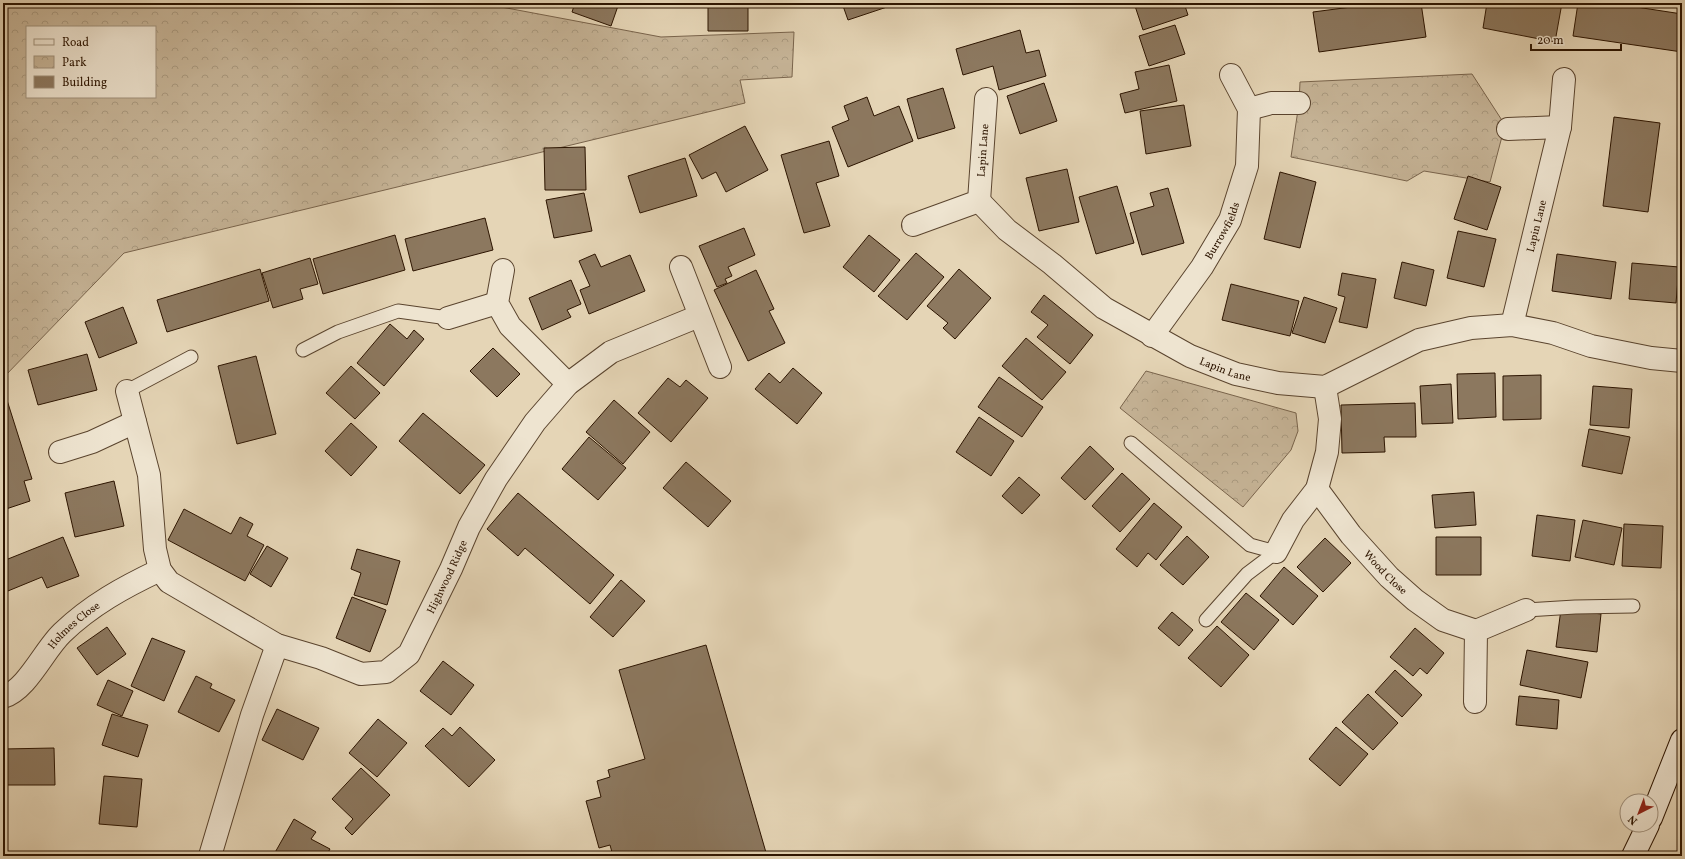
<svg xmlns="http://www.w3.org/2000/svg" width="1685" height="859" font-family="Vollkorn,serif">
	<style>
		.park { fill: url(#park-crowns); stroke: #79644c; fill-rule: evenodd }
		.building { fill: #8c785f; stroke: #2c1400 }
		.lines { fill: none; stroke-linecap: round; stroke-linejoin: round }
		.lane-casing { stroke: #5a442e; stroke-width: 15 }
		.street-casing { stroke: #5a442e; stroke-width: 24 }
		.secondary-casing { stroke: #2c1400; stroke-width: 24 }
		.lane { stroke: #eee4d0; stroke-width: 13 }
		.street { stroke: #eee4d0; stroke-width: 22 }
		.secondary { stroke: #eee4d0; stroke-width: 22 }
		.labels { text-anchor: middle; stroke-width: 3; stroke-linejoin: round; paint-order: stroke }
		.street-label { font-size: 11px; fill: #2c1400; stroke: #eee4d0 }
	</style>
	<defs>
		<pattern id="park-crowns" width="20" height="18" patternUnits="userSpaceOnUse"><rect width="20" height="18" fill="#c6b497"/><path d="M2 6a3 3 0 1 1 6 0M12 15a3 3 0 1 1 6 0" fill="none" stroke="#aa9a80"/></pattern>
	</defs>
	<rect width="100%" height="100%" fill="#e5d5b6"/>
	<filter id="stains"><feTurbulence type="fractalNoise" baseFrequency=".005" numOctaves="4"/><feColorMatrix values="0 0 0 0 .2 0 0 0 0 .09 0 0 0 0 .02 0 0 0 .5 -.17"/></filter>
	<radialGradient id="worn" r=".72"><stop offset=".6" stop-color="#630" stop-opacity="0"/><stop offset="1" stop-color="#630" stop-opacity=".3"/></radialGradient>
	<path class="park" d="M 3,3 L 480,3 L 661,37 L 794,32 L 792,77 L 740,80 L 745,103 L 124,253 L 3,378 ZM 27,27 L 155,27 L 155,97 L 27,97 Z
		M 1472,74 L 1505,125 L 1490,182 L 1424,171 L 1407,181 L 1291,157 L 1299,103 L 1300,82 Z
		M 1146,371 L 1296,413 L 1298,431 L 1291,450 L 1243,507 L 1120,408 Z"/>
	<path class="building" d="M 575,3 L 619,3 L 611,26 L 572,12 Z
		M 708,3 L 748,3 L 748,31 L 708,31 Z
		M 842,3 L 889,3 L 890,6 L 848,20 Z
		M 1134,3 L 1184,3 L 1188,15 L 1143,30 Z
		M 1382,3 L 1421,3 L 1426,37 L 1319,52 L 1313,12 Z
		M 1487,3 L 1562,3 L 1555,42 L 1483,28 Z
		M 1578,3 L 1610,3 L 1682,14 L 1682,52 L 1573,36 Z
		M 1175,25 L 1185,54 L 1149,66 L 1139,36 Z
		M 1020,30 L 1026,53 L 1039,50 L 1046,76 L 999,90 L 993,66 L 963,75 L 956,49 Z
		M 1169,65 L 1177,101 L 1125,113 L 1120,94 L 1139,89 L 1135,72 Z
		M 1044,83 L 1057,121 L 1020,134 L 1007,96 Z
		M 943,88 L 955,128 L 918,139 L 907,99 Z
		M 867,97 L 874,116 L 899,106 L 913,141 L 848,167 L 832,127 L 849,120 L 844,106 Z
		M 1184,105 L 1191,146 L 1146,154 L 1140,111 Z
		M 1614,117 L 1660,123 L 1648,212 L 1603,206 Z
		M 745,126 L 768,170 L 726,192 L 716,172 L 702,179 L 689,155 Z
		M 829,141 L 839,176 L 816,183 L 830,226 L 804,233 L 781,155 Z
		M 585,147 L 586,190 L 545,190 L 544,148 Z
		M 685,158 L 697,196 L 640,213 L 628,176 Z
		M 1067,169 L 1079,222 L 1039,231 L 1026,178 Z
		M 1280,172 L 1316,182 L 1300,248 L 1264,239 Z
		M 1468,176 L 1501,187 L 1487,230 L 1454,219 Z
		M 1117,186 L 1134,243 L 1096,254 L 1079,197 Z
		M 1168,188 L 1184,243 L 1142,255 L 1130,213 L 1154,206 L 1150,193 Z
		M 584,193 L 592,231 L 554,238 L 546,200 Z
		M 485,218 L 493,250 L 413,271 L 405,239 Z
		M 744,228 L 755,255 L 728,267 L 732,276 L 725,279 L 727,283 L 717,287 L 699,246 Z
		M 1458,231 L 1496,239 L 1484,287 L 1447,278 Z
		M 395,235 L 405,270 L 323,294 L 313,259 Z
		M 869,235 L 900,260 L 874,292 L 843,267 Z
		M 916,253 L 944,277 L 907,320 L 878,296 Z
		M 595,254 L 601,267 L 630,255 L 645,291 L 589,314 L 580,290 L 590,286 L 579,261 Z
		M 1557,254 L 1616,262 L 1611,299 L 1552,291 Z
		M 310,258 L 318,284 L 300,289 L 303,299 L 273,308 L 262,273 Z
		M 1402,262 L 1434,270 L 1426,306 L 1394,298 Z
		M 1632,263 L 1679,267 L 1676,303 L 1629,299 Z
		M 260,269 L 269,301 L 167,332 L 157,300 Z
		M 959,269 L 991,298 L 955,339 L 943,328 L 948,323 L 927,306 Z
		M 756,270 L 774,309 L 769,311 L 785,343 L 748,361 L 714,290 Z
		M 1342,273 L 1376,279 L 1367,328 L 1339,322 L 1345,297 L 1338,295 Z
		M 571,280 L 581,304 L 567,310 L 571,317 L 542,330 L 529,298 Z
		M 1231,284 L 1299,301 L 1290,336 L 1222,320 Z
		M 1044,295 L 1093,335 L 1070,364 L 1037,337 L 1048,325 L 1031,312 Z
		M 1304,297 L 1337,308 L 1325,343 L 1292,333 Z
		M 123,307 L 137,343 L 99,358 L 85,322 Z
		M 390,324 L 407,339 L 414,330 L 424,339 L 384,386 L 357,363 Z
		M 1026,338 L 1066,372 L 1042,400 L 1002,366 Z
		M 493,348 L 520,374 L 497,397 L 470,371 Z
		M 87,354 L 97,390 L 38,405 L 28,370 Z
		M 256,356 L 276,434 L 237,444 L 218,366 Z
		M 351,366 L 380,393 L 355,419 L 326,393 Z
		M 793,368 L 822,393 L 797,424 L 755,389 L 769,373 L 780,383 Z
		M 1495,373 L 1496,417 L 1458,419 L 1457,374 Z
		M 1541,375 L 1541,419 L 1503,420 L 1503,376 Z
		M 999,377 L 1043,407 L 1022,437 L 978,407 Z
		M 668,378 L 680,387 L 686,380 L 708,398 L 671,442 L 638,413 Z
		M 1451,384 L 1453,423 L 1422,424 L 1420,386 Z
		M 1593,386 L 1632,389 L 1629,428 L 1590,425 Z
		M 6,397 L 32,479 L 24,481 L 30,501 L 3,510 L 3,398 Z
		M 614,400 L 650,432 L 623,464 L 586,432 Z
		M 1415,403 L 1416,437 L 1384,437 L 1385,452 L 1342,453 L 1341,405 Z
		M 423,413 L 485,465 L 460,494 L 399,441 Z
		M 979,417 L 1014,441 L 991,476 L 956,452 Z
		M 351,423 L 377,447 L 351,476 L 325,451 Z
		M 1589,429 L 1630,437 L 1622,474 L 1582,466 Z
		M 589,437 L 626,468 L 598,500 L 562,469 Z
		M 1090,446 L 1114,469 L 1085,500 L 1061,478 Z
		M 686,462 L 731,501 L 708,527 L 663,488 Z
		M 1122,473 L 1150,499 L 1120,532 L 1092,506 Z
		M 1019,477 L 1040,495 L 1022,514 L 1002,496 Z
		M 114,481 L 124,526 L 75,537 L 65,493 Z
		M 1474,492 L 1476,525 L 1435,528 L 1432,495 Z
		M 518,493 L 614,575 L 590,604 L 525,548 L 518,556 L 487,529 Z
		M 1154,503 L 1182,527 L 1156,560 L 1148,553 L 1137,567 L 1116,549 Z
		M 184,509 L 231,534 L 240,517 L 253,524 L 247,536 L 264,545 L 245,581 L 168,540 Z
		M 1537,515 L 1575,520 L 1570,561 L 1532,556 Z
		M 1583,520 L 1622,528 L 1614,565 L 1575,557 Z
		M 1624,524 L 1663,526 L 1661,568 L 1622,566 Z
		M 1187,536 L 1209,557 L 1183,585 L 1160,565 Z
		M 63,537 L 79,576 L 47,588 L 42,577 L 3,593 L 3,561 Z
		M 1436,537 L 1481,537 L 1481,575 L 1436,575 Z
		M 1325,538 L 1351,563 L 1323,592 L 1297,567 Z
		M 267,546 L 288,558 L 271,587 L 250,574 Z
		M 357,549 L 400,561 L 387,605 L 354,595 L 361,573 L 351,569 Z
		M 1284,567 L 1318,596 L 1293,625 L 1260,596 Z
		M 621,580 L 645,601 L 613,637 L 590,617 Z
		M 1246,593 L 1279,620 L 1254,650 L 1221,622 Z
		M 352,597 L 386,610 L 370,652 L 336,638 Z
		M 1561,609 L 1601,614 L 1597,652 L 1556,647 Z
		M 1172,612 L 1193,630 L 1179,646 L 1158,628 Z
		M 1217,626 L 1249,655 L 1221,687 L 1188,658 Z
		M 107,627 L 126,654 L 97,675 L 77,648 Z
		M 1415,628 L 1444,653 L 1427,674 L 1420,668 L 1413,676 L 1390,657 Z
		M 152,638 L 185,651 L 164,701 L 131,686 Z
		M 706,645 L 767,856 L 613,856 L 610,845 L 599,848 L 586,801 L 601,797 L 597,781 L 610,777 L 608,770 L 645,759 L 619,670 Z
		M 1527,650 L 1588,662 L 1581,698 L 1520,685 Z
		M 443,661 L 474,685 L 451,715 L 420,691 Z
		M 1395,670 L 1422,695 L 1402,717 L 1375,692 Z
		M 196,676 L 212,684 L 210,688 L 235,700 L 219,732 L 178,712 Z
		M 108,680 L 133,691 L 122,716 L 97,705 Z
		M 1368,694 L 1398,723 L 1373,750 L 1342,722 Z
		M 1519,696 L 1559,700 L 1557,729 L 1516,725 Z
		M 277,709 L 319,728 L 303,760 L 262,740 Z
		M 112,714 L 148,725 L 138,757 L 102,745 Z
		M 378,719 L 407,743 L 377,777 L 349,753 Z
		M 460,727 L 495,760 L 469,787 L 425,746 L 443,728 L 452,736 Z
		M 1336,727 L 1368,754 L 1340,786 L 1309,759 Z
		M 54,748 L 55,785 L 3,785 L 3,749 Z
		M 361,768 L 390,795 L 352,835 L 345,828 L 353,819 L 332,799 Z
		M 104,776 L 142,779 L 137,827 L 99,824 Z
		M 294,819 L 316,832 L 311,839 L 330,849 L 326,856 L 273,856 Z"/>
	<g class="lines">
		<defs>
			<path id="lane" d="M 303,350 L 338,332 L 398,311 L 448,318
				M 127,391 L 191,357
				M 1131,443 L 1250,545 L 1276,552
				M 1526,610 L 1575,607 L 1633,606
				M 1206,620 L 1247,574 L 1276,552"/>
			<g id="street">
				<path d="M 1249,109 L 1271,103 L 1299,103"/>
				<path d="M 1508,129 L 1560,127"/>
				<path id="s1" d="M 979,201 L 1007,230 L 1052,264 L 1104,308 L 1190,356 L 1236,374 L 1278,383 L 1325,387 L 1419,340 L 1471,328 L 1512,325 L 1553,333 L 1591,346 L 1651,358 L 1682,361"/>
				<path id="s2" d="M 913,225 L 979,201 L 986,99"/>
				<path d="M 681,267 L 720,367"/>
				<path d="M 503,270 L 497,303 L 510,326 L 568,384"/>
				<path d="M 448,318 L 497,303"/>
				<path id="s3" d="M 1512,325 L 1560,127 L 1564,79"/>
				<path id="s4" d="M 1152,336 L 1202,267 L 1230,220 L 1247,166 L 1249,109 L 1231,75"/>
				<path id="s5" d="M 127,391 L 149,475 L 155,549 L 160,570 L 169,582 L 277,645 L 321,658 L 361,674 L 386,672 L 409,654 L 451,569 L 469,527 L 496,479 L 535,422 L 568,384 L 611,352 L 699,316"/>
				<path d="M 60,452 L 92,442 L 135,422"/>
				<path id="s6" d="M 1317,489 L 1351,535 L 1389,577 L 1415,600 L 1443,620 L 1476,631"/>
				<path d="M 1276,552 L 1293,520 L 1317,489 L 1327,452 L 1330,419 L 1325,387"/>
				<path id="s7" d="M 3,697 C 27,690 44,650 62,633 C 91,605 124,587 160,570"/>
				<path d="M 1475,702 L 1476,631 L 1526,610"/>
				<path d="M 210,856 L 252,715 L 277,645"/>
			</g>
			<path id="secondary" d="M 1651,818 L 1682,740
				M 1633,856 L 1648,825"/>
		</defs>
		<use href="#lane" class="lane-casing"/>
		<use href="#street" class="street-casing"/>
		<use href="#secondary" class="secondary-casing"/>
		<use href="#lane" class="lane"/>
		<use href="#street" class="street"/>
		<use href="#secondary" class="secondary"/>
	</g>
	<g class="labels">
		<g class="street-label">
			<text dy="4" stroke="none"><textPath href="#s2" startOffset="121">Lapin Lane</textPath></text>
			<text dy="4" stroke="none"><textPath href="#s3" startOffset="102">Lapin Lane</textPath></text>
			<text dy="4" stroke="none"><textPath href="#s4" startOffset="127">Burrowfields</textPath></text>
			<text dy="4" stroke="none"><textPath href="#s1" startOffset="301">Lapin Lane</textPath></text>
			<text dy="4" stroke="none"><textPath href="#s6" startOffset="108">Wood Close</textPath></text>
			<text dy="4" stroke="none"><textPath href="#s5" startOffset="552">Highwood Ridge</textPath></text>
			<text dy="4" stroke="none"><textPath href="#s7" startOffset="102">Holmes Close</textPath></text>
		</g>
	</g>
	<rect width="1685" height="859" fill="none" stroke="#e5d5b6" stroke-width="16"/>
	<rect x="4" y="4" width="1677" height="851" fill="none" stroke="#2c1400" stroke-width="2"/>
	<rect x="8" y="8" width="1669" height="843" fill="none" stroke="#2c1400"/>
	<rect x="26" y="26" width="130" height="72" fill="#eee4d0" stroke="#a0917d"/>
	<rect x="34" y="39" width="20" height="6" fill="#eee4d0" stroke="#a0917d"/>
	<text x="62" y="46" font-size="12" fill="#2c1400">Road</text>
	<rect x="34" y="56" width="20" height="12" fill="url(#park-crowns)" stroke="#a0917d"/>
	<text x="62" y="66" font-size="12" fill="#2c1400">Park</text>
	<rect x="34" y="76" width="20" height="12" fill="#8c785f" stroke="#a0917d"/>
	<text x="62" y="86" font-size="12" fill="#2c1400">Building</text>
	<g transform="translate(1639 813) rotate(222)"><circle r="19" fill="#eee4d0" stroke="#a0917d"/>
	<path d="M0-3L7 15L0 10L-7 15Z" fill="#8f2418"/>
	<text y="-6" font-size="11" font-weight="bold" text-anchor="middle" fill="#2c1400">N</text>
	</g>
	<path d="M1531 44v6h90v-6" fill="none" stroke="#2c1400" stroke-width="2"/>
	<text x="1537" y="44" font-size="12" fill="#2c1400" stroke="#eee4d0" stroke-width="3" paint-order="stroke">20 m</text>
	<rect width="100%" height="100%" filter="url(#stains)"/>
	<rect width="100%" height="100%" fill="url(#worn)"/>
</svg>
